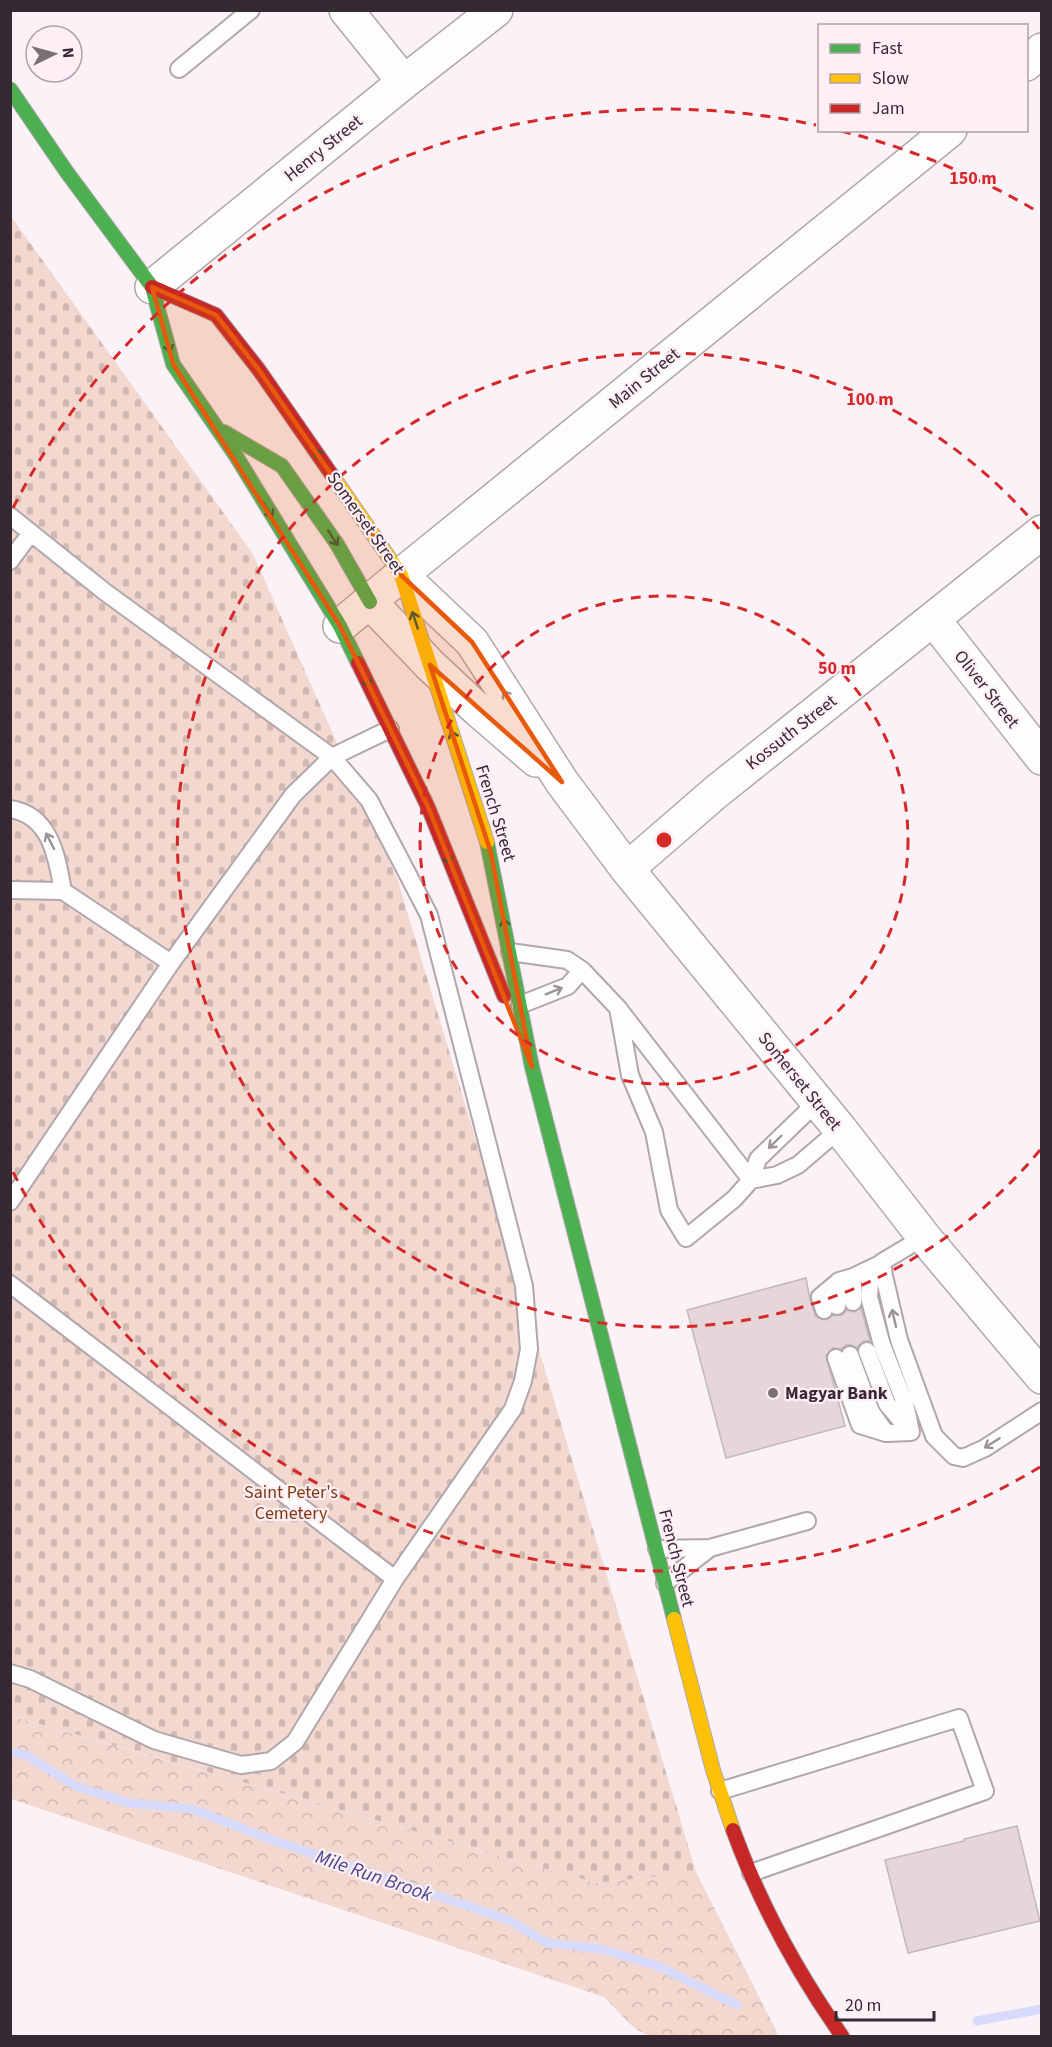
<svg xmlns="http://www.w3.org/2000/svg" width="1052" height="2047" font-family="'Source Sans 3',sans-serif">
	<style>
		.forest { fill: url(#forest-crowns) }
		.cemetery { fill: url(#cemetery-stones) }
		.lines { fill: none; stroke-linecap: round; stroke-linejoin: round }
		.stream { stroke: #d8dafb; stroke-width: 9 }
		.building { fill: #e6d5d9; stroke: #c2b8ba; stroke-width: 1.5 }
		.lane-casing { stroke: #b0a6ac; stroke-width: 20 }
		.street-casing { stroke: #b0a6ac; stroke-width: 36 }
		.fast-casing { stroke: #b0a6ac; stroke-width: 16 }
		.slow-casing { stroke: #b0a6ac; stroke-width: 16 }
		.jam-casing { stroke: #b0a6ac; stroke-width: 16 }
		.lane { stroke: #fefdfe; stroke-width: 16 }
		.street { stroke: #fefdfe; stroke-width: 33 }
		.fast { stroke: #4caf50; stroke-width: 14 }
		.slow { stroke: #ffc107; stroke-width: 14 }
		.jam { stroke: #c62828; stroke-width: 14 }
		.oneway { stroke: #3e583c }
		.oneway2 { stroke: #9a9398 }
		.marked { fill: #e8590c; fill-opacity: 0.2; stroke: #e8590c; stroke-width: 4.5; stroke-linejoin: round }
		.ring { fill: none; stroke: #d62828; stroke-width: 3; stroke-dasharray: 10 8 }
		.poi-dot { fill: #7b6f76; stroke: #feeff7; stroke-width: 2 }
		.labels { text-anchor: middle; stroke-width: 4.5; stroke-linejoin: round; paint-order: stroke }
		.street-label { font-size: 18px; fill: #362931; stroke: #feeff7 }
		.poi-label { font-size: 18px; font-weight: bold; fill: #362931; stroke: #feeff7; text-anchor: start }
		.park-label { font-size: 18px; fill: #7e380c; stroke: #feeff7 }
		.water-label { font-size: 20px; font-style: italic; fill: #46468a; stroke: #feeff7 }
		.centre { fill: #d62828; stroke: #feeff7; stroke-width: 3 }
		.ring-label { font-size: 18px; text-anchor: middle; font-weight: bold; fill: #d62828; stroke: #feeff7; stroke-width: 4.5; stroke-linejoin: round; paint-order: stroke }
	</style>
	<defs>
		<pattern id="forest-crowns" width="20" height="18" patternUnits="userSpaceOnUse" patternTransform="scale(1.5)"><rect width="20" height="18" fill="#f3d8cf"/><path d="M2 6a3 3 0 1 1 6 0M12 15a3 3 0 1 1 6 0" fill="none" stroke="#d1b9b2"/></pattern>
		<pattern id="cemetery-stones" width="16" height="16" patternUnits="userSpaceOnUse" patternTransform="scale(1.5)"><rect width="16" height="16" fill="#f3d8cf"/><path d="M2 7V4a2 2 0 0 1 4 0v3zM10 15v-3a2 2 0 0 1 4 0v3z" fill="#d1b9b2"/></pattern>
	</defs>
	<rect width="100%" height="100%" fill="#faf2f7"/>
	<path class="forest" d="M 10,1716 L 596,1883 L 696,1872 L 779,2036 L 648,2036 L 633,2027 L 604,1997 L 11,1799 Z"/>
	<path class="cemetery" d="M 10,215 L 253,554 L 397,878 L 696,1872 L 596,1883 L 11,1716 Z"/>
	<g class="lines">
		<path class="stream" d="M 10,1752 L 26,1755 L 75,1786 L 129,1803 L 192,1809 L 272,1840 L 509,1920 L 547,1943 L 601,1949 L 658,1966 L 737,2005
			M 977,2021 L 1042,2009"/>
	</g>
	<path class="building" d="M 806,1278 L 810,1300 L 816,1317 L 827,1320 L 833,1315 L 842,1315 L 846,1310 L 854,1312 L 861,1308 L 870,1341 L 863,1341 L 857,1348 L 851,1345 L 846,1345 L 841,1349 L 833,1348 L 826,1356 L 845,1426 L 726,1458 L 687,1310 Z
		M 1017,1826 L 1040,1921 L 908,1953 L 885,1860 L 964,1841 L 964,1839 Z"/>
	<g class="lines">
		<defs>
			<path id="lane" d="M 179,69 L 251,10
				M 10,516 L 105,592 L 332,757 L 390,729
				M 10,561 L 30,534
				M 10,809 C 51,815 57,858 63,891
				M 10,890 L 63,891 L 171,963 L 293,795 L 332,757 L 369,800 L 429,915 L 524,1286 L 529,1349 L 523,1381 L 513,1409 L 395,1579 L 10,1284
				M 510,952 L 567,960 L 582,970 L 618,1008 L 630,1075 L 654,1132 L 669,1210 L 686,1238 L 734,1199 L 751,1180 L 618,1008
				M 520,1005 L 568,986 L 582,970
				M 817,1102 L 758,1159 L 751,1180 L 777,1175 L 798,1165 L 840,1129
				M 10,1202 L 171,963
				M 924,1237 L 882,1262 L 884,1276 L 899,1340 L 934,1436 L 954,1456 L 963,1458 L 985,1448 L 1042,1411
				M 853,1302 L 853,1277 L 878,1265
				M 837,1306 L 839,1281 L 853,1277
				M 824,1310 L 820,1297 L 839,1281
				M 867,1351 L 887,1404 L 910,1431
				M 850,1355 L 871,1412 L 886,1433 L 911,1432 L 905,1403 L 882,1345 L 869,1297 L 871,1269
				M 836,1358 L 860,1425 L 886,1433
				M 710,1548 L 807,1521
				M 657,1549 L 710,1548 L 665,1583
				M 10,1673 L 30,1679 L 154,1740 L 241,1765 L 271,1761 L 295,1742 L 395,1579
				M 720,1791 L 959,1718 L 985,1791 L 751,1873"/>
			<path id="street" d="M 346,10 L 404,82
				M 1026,64 L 1042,50
				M 152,287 L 404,82 L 496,10
				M 401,575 L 472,642 L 562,782 L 627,869 L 840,1129 L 924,1237 L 1042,1377
				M 370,602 L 430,665 L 477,709 L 536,760
				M 933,619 L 1042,758
				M 340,626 L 401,575 L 950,130
				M 627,869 L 716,792 L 1042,532"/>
			<path id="fast" d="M 10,89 L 66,171 L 152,287 L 173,364 L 236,456 L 340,626 L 358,663
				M 224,432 L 282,466 L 337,544 L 370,602
				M 487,842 L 532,1067 L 674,1619"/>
			<path id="slow" d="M 334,478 L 401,575 L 487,842
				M 674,1619 L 713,1770 L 733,1830"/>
			<path id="jam" d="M 152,287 L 216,315 L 259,370 L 334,478
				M 358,663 L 428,807 L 504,996
				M 733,1830 C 760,1904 797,1972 842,2036"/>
		</defs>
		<use href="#lane" class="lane-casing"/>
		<use href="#street" class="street-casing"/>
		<use href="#fast" class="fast-casing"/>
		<use href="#slow" class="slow-casing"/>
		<use href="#jam" class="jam-casing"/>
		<use href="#lane" class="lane"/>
		<use href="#street" class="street"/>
		<use href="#fast" class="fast"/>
		<use href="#slow" class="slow"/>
		<use href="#jam" class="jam"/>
	</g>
	<defs><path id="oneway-shaft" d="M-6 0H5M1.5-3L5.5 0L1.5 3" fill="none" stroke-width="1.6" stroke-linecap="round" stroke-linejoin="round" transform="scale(1.5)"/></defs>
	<g class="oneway">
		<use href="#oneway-shaft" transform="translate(168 344) rotate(75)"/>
		<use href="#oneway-shaft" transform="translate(320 457) rotate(-124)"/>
		<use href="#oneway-shaft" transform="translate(268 510) rotate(58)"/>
		<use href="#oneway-shaft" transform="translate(333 538) rotate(57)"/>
		<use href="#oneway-shaft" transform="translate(415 620) rotate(-108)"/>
		<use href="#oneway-shaft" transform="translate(366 679) rotate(64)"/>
		<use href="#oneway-shaft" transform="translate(454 739) rotate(-108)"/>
		<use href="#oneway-shaft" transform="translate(447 856) rotate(68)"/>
		<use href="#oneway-shaft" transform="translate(505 927) rotate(-101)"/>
	</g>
	<g class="oneway2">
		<use href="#oneway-shaft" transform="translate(508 698) rotate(-123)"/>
		<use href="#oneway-shaft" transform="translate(50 841) rotate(-117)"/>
		<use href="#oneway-shaft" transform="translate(554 991) rotate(-22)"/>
		<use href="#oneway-shaft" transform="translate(775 1142) rotate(136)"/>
		<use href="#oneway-shaft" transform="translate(894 1318) rotate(-103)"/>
		<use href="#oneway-shaft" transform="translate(992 1443) rotate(148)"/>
	</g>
	<path class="marked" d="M 152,287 L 216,315 L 259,370 L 401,575 L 472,642 L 562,782 L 430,665 L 491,853 L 532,1067 L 428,807 L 340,626 L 173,364 Z"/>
	<g class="ring">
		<circle cx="664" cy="840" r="244"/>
		<path d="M1040 1150A487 487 0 1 1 1040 530"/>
		<path d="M1040 1467A731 731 0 0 1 13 1172M13 508A731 731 0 0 1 816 125M841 131A731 731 0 0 1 1040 213"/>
	</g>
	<circle class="poi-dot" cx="773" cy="1393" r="6"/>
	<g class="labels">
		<g class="street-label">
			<text transform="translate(323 148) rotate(-39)" y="6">Henry Street</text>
			<text transform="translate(644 378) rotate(-39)" y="6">Main Street</text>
			<text transform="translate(366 523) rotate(55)" y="6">Somerset Street</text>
			<text transform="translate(987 689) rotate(52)" y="6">Oliver Street</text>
			<text transform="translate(791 732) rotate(-38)" y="6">Kossuth Street</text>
			<text transform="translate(496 813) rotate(73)" y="6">French Street</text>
			<text transform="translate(800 1081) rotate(51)" y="6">Somerset Street</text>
			<text transform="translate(677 1558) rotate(76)" y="6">French Street</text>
		</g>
		<g class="poi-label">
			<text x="785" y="1399">Magyar Bank</text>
		</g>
		<g class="park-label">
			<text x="291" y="1498">Saint Peter's<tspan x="291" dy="21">Cemetery</tspan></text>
		</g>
		<g class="water-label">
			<text transform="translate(374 1875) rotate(19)" y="7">Mile Run Brook</text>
		</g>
	</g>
	<circle cx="664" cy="840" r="9" class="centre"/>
	<g class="ring-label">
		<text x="973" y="184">150 m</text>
		<text x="870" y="405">100 m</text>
		<text x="837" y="674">50 m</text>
	</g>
	<rect width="1052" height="2047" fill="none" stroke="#362931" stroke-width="24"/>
	<rect x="818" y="24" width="210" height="108" fill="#feeff7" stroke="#aea0a8" stroke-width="1.5"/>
	<rect x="830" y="44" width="30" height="9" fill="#4caf50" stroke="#aea0a8" stroke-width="1.5"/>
	<text x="872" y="54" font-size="18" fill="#362931">Fast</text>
	<rect x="830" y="74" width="30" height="9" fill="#ffc107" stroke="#aea0a8" stroke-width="1.5"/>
	<text x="872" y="84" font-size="18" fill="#362931">Slow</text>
	<rect x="830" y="104" width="30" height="9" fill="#c62828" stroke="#aea0a8" stroke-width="1.5"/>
	<text x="872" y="114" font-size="18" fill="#362931">Jam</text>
	<g transform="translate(54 54) rotate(85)"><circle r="28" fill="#feeff7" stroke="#aea0a8" stroke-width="1.5"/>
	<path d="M0-4.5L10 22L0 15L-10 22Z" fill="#7b6f76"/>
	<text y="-9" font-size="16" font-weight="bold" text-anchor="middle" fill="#362931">N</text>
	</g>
	<path d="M836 2011v9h98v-9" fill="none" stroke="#362931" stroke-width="3"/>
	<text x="845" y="2011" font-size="18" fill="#362931" stroke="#feeff7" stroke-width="4.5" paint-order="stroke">20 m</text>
</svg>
